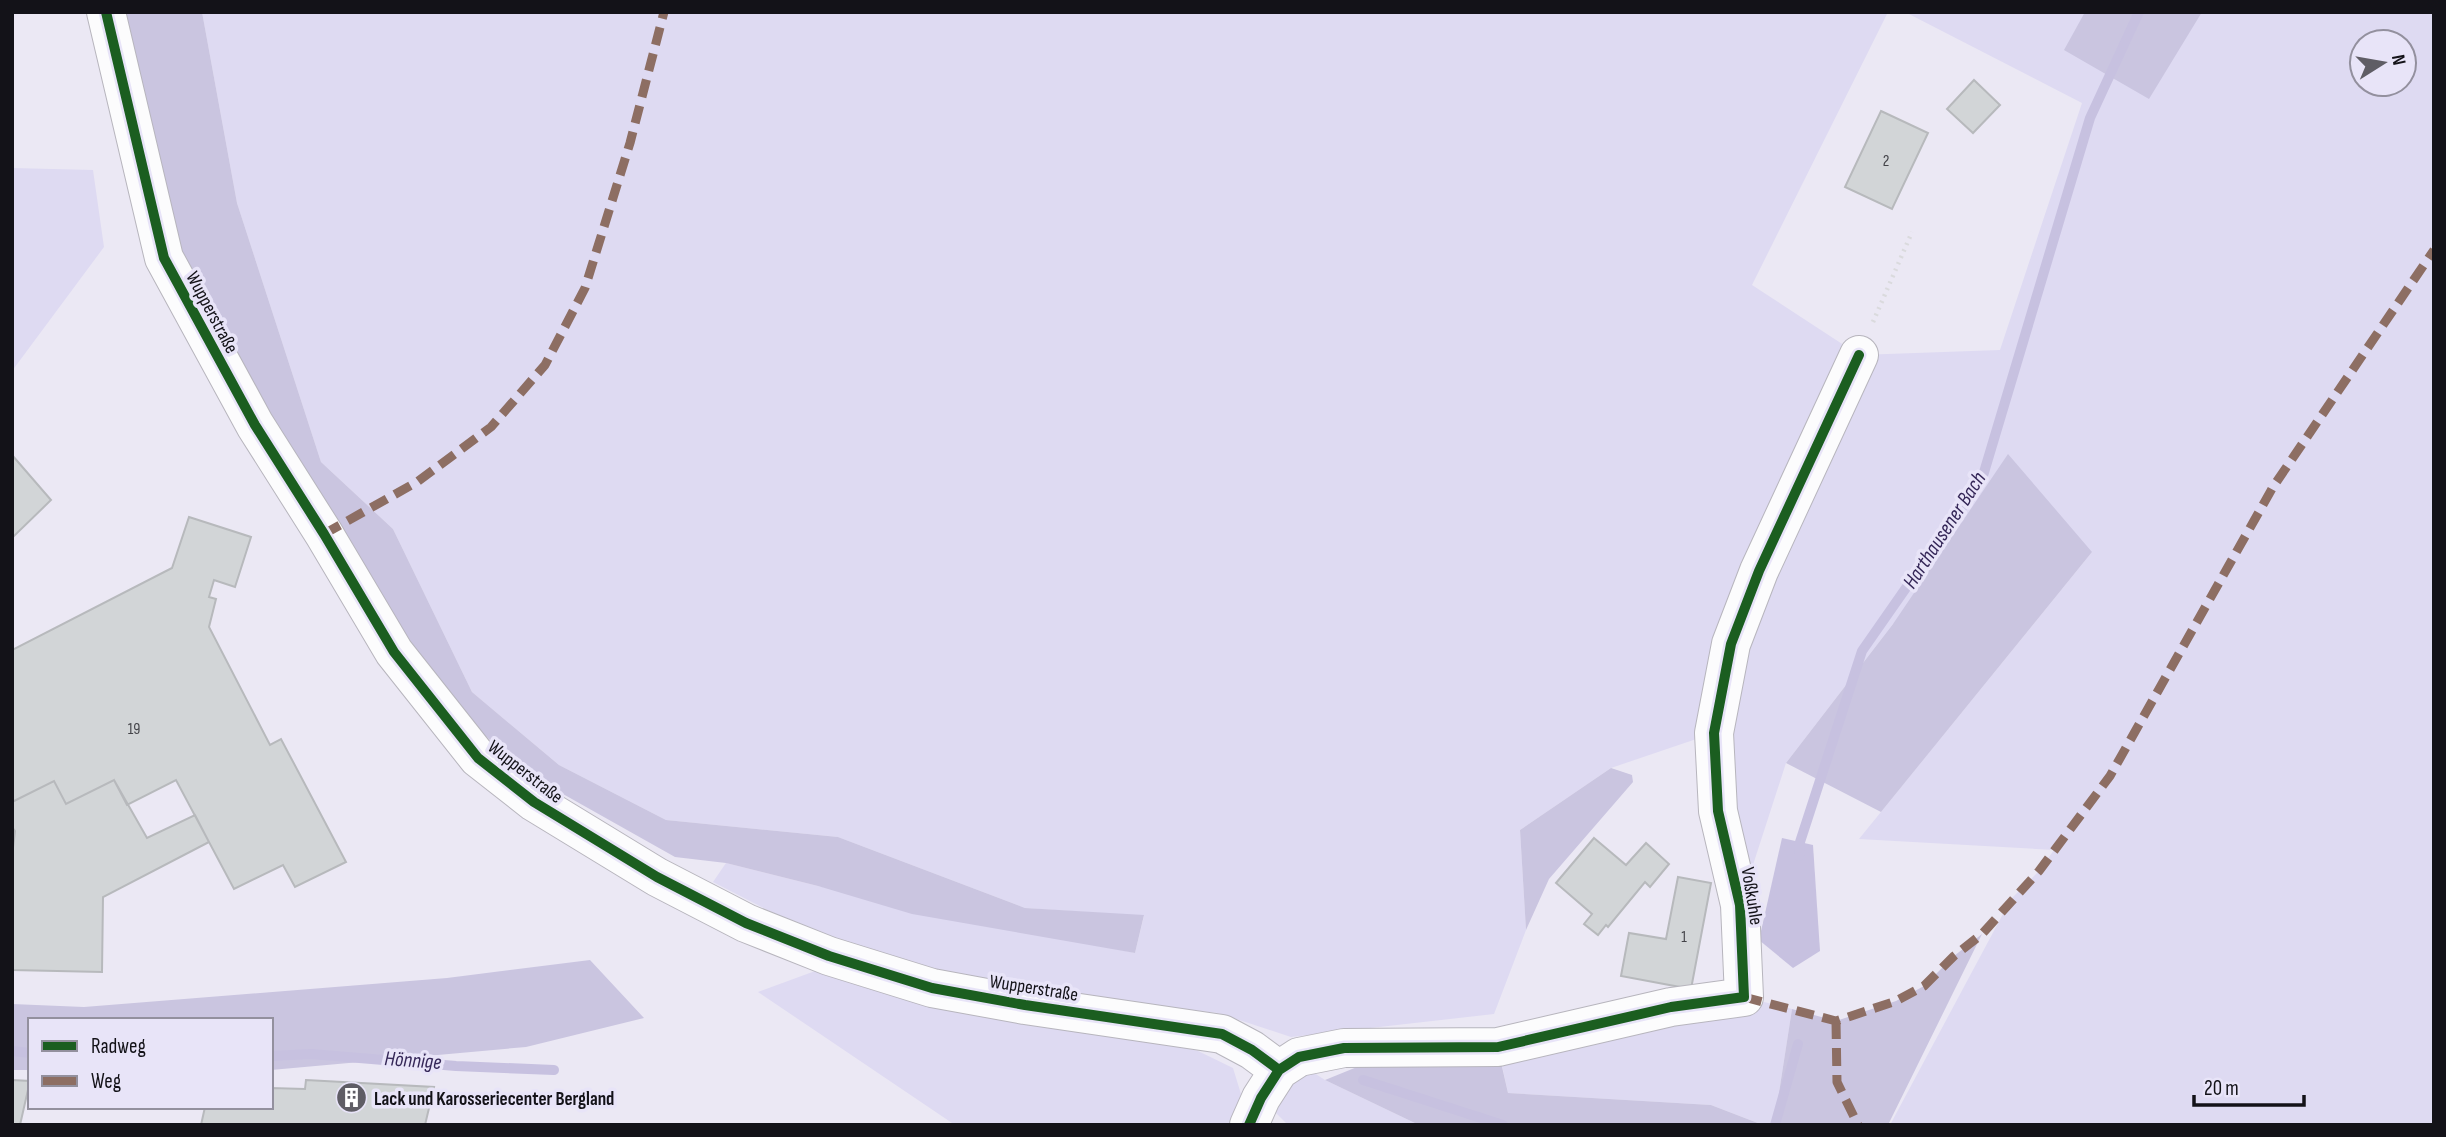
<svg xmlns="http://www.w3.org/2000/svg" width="2446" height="1137" font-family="'Sofia Sans Condensed',sans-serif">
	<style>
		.green { fill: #dedaf2; fill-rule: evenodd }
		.forest { fill: #cac5e0 }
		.water { fill: #c7c1e0 }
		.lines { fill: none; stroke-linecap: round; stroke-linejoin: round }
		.stream { stroke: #c7c1e0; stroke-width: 10 }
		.building { fill: #d2d5d7; stroke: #b7b9bc; stroke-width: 2 }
		.minor-casing { stroke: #b7b5bd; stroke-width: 40 }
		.path { stroke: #dadadd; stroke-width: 4.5; stroke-dasharray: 2 5; stroke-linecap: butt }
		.minor { stroke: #fcfcfd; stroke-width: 38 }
		.quiet { stroke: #8d6e63; stroke-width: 9; stroke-dasharray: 18 9; stroke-linecap: butt }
		.cycleway-casing { stroke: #e8e4f8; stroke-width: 15 }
		.cycleway { stroke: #1b5e20; stroke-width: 10 }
		.labels { text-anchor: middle; stroke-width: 7; stroke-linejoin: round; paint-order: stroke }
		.number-label { font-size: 16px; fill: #434348 }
		.street-label { font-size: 19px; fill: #131218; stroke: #e8e4f8 }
		.poi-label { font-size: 19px; font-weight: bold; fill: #131218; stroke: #e8e4f8; text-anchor: start }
		.water-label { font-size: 21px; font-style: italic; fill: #352758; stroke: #e8e4f8 }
	</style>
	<rect width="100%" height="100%" fill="#ebe8f4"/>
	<path class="green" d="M 202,12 L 1888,12 L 1752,285 L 1859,355 L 2000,350 L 2082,103 L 1905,12 L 2434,12 L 2434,1125 L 1890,1125 L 2011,899 L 2039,871 L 2054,850 L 1859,839 L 2092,552 L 1893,624 L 1786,763 L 1740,905 L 1714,733 L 1611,768 L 1520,830 L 1526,930 L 1494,1014 L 1291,1037 L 1218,1013 L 1031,993 L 835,945 L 713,882 L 726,863 L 818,886 L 1135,953 L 1144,916 L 1025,908 L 838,837 L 666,820 L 559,765 L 472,692 L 393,529 L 321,462 L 237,203 ZM 2362,42 L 2404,42 L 2404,84 L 2362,84 Z
		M 12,168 L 93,170 L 104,247 L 12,371 Z
		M 826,967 L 1198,1051 L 1233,1068 L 1241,1094 L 1234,1124 L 955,1125 L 758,992 Z
		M 1744,997 L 1792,1009 L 1774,1125 L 1763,1125 L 1711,1105 L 1508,1093 L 1498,1047 Z
		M 1274,1047 L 1325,1080 L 1419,1125 L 1288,1125 L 1261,1098 Z"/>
	<path class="forest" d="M 106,12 L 202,12 L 237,203 L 321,462 L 393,529 L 472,692 L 559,765 L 666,820 L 838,837 L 1025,908 L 1144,915 L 1135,953 L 912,914 L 818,886 L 726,863 L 675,857 L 547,785 L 491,741 L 394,652 L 164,258 Z
		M 2085,12 L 2202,12 L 2149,99 L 2064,50 Z
		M 2008,454 L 2092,552 L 1881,812 L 1786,763 L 1893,624 Z
		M 1611,768 L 1632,775 L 1633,782 L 1549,879 L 1526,930 L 1520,830 Z
		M 1982,934 L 1888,1125 L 1774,1125 L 1792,1009 L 1836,1021 L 1896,1001 L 1924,986 L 1954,956 Z
		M 590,960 L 644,1018 L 526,1047 L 271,1070 L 271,1020 L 30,1020 L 30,1070 L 12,1070 L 12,1004 L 84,1007 L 447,978 Z
		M 1500,1058 L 1508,1093 L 1711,1105 L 1763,1125 L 1419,1125 L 1325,1080 L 1357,1067 Z"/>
	<path class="water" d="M 1782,838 L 1813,845 L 1820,951 L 1793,968 L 1759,940 Z"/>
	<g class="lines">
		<path class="stream" d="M 1799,856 L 1800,842 L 1862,651 L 1982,479 L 2090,118 L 2139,12
			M 12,1051 L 30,1053
			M 271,1056 L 311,1054 L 456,1066 L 554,1070
			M 1363,1080 L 1503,1125
			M 1775,1125 L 1798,1044"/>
	</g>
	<path class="building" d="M 1974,80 L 2000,105 L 1973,133 L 1947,109 Z
		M 1881,111 L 1928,133 L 1892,209 L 1845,187 Z
		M 12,455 L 51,500 L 12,538 Z
		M 189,517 L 251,537 L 235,587 L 214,580 L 209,597 L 216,599 L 209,627 L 270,745 L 281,739 L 346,862 L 295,887 L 283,865 L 234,889 L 176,780 L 127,805 L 114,780 L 66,804 L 54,781 L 12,802 L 12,650 L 172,568 Z
		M 114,780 L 147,838 L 195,815 L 209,842 L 103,897 L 102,972 L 12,970 L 12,856 L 15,831 L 12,827 L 12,802 L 54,781 L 66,804 Z
		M 1594,838 L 1626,865 L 1646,843 L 1669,864 L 1650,887 L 1645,882 L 1608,927 L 1606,925 L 1598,935 L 1584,924 L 1592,914 L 1556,883 Z
		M 1678,877 L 1711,883 L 1691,989 L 1621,976 L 1629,933 L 1666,939 Z
		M 12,1080 L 30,1081 L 20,1125 L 12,1125 Z
		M 306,1080 L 434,1087 L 425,1125 L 201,1125 L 205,1107 L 271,1107 L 271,1088 L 305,1089 Z"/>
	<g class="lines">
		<defs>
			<path id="minor" d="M 106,12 L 164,258 L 255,425 L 324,534 L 394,652 L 478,758 L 534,802 L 657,877 L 746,923 L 829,956 L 932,988 L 1025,1005 L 1222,1034 L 1252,1050 L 1279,1070
				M 1249,1125 L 1261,1098 L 1279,1070 L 1299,1057 L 1344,1048 L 1498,1047 L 1671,1007 L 1744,997 L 1740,905 L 1718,811 L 1714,733 L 1731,644 L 1759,571 L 1859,355"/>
		</defs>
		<use href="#minor" class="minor-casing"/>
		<path class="path" d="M 1873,322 L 1912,232"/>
		<use href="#minor" class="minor"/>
		<path class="quiet" d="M 324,534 L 417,482 L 491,427 L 545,365 L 585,288 L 630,143 L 664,12
			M 1744,997 L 1836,1021 L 1896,1001 L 1924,986 L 1954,956 L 1982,934 L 2039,871 L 2110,776 L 2273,487 L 2434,250
			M 1836,1021 L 1837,1082 L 1858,1125"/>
		<defs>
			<path id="cycleway" d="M 106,12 L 164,258 L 255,425 L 324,534 L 394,652 L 478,758 L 534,802 L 657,877 L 746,923 L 829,956 L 932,988 L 1025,1005 L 1222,1034 L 1252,1050 L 1279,1070
				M 1249,1125 L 1261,1098 L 1279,1070 L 1299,1057 L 1344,1048 L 1498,1047 L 1671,1007 L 1744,997 L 1740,905 L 1718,811 L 1714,733 L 1731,644 L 1759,571 L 1859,355"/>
		</defs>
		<use href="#cycleway" class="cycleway-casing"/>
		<use href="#cycleway" class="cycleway"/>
	</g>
	<defs>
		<symbol id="building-disc" viewBox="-11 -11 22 22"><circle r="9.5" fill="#5f5d65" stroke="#e8e4f8"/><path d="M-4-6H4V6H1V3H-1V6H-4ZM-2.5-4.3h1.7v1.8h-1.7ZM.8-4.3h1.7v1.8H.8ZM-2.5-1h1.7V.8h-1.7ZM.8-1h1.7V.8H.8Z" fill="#fff"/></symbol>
	</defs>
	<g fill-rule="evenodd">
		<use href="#building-disc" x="334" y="1080" width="35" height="35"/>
	</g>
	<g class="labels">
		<g class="number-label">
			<text x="1886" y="166">2</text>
			<text x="134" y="734">19</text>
			<text x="1684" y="942">1</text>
		</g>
		<g class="street-label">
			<text transform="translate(213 312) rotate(62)" y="7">Wupperstraße</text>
			<text transform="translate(526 771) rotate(38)" y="7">Wupperstraße</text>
			<text transform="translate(1753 896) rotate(81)" y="7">Voßkuhle</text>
			<text transform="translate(1034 987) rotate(9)" y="7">Wupperstraße</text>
		</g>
		<g class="poi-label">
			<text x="374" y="1105">Lack und Karosseriecenter Bergland</text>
		</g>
		<g class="water-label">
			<text transform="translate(1944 530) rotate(-57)" y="7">Harthausener Bach</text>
			<text transform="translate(413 1060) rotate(4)" y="7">Hönnige</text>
		</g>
	</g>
	<rect width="2446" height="1137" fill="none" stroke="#131218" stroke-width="28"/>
	<rect x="28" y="1018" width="245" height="91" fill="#e8e4f8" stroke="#93909e" stroke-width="2"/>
	<rect x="42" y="1041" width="35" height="10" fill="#1b5e20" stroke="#93909e" stroke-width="2"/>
	<text x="91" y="1053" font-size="21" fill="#131218">Radweg</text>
	<rect x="42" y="1076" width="35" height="10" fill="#8d6e63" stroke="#93909e" stroke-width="2"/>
	<text x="91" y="1088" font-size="21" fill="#131218">Weg</text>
	<g transform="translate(2383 63) rotate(79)"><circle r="33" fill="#e8e4f8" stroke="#93909e" stroke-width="2"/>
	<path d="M0-5L12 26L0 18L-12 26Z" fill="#5f5d65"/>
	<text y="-10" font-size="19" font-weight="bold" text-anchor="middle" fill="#131218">N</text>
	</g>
	<path d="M2194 1095v10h110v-10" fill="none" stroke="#131218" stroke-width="3.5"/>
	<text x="2204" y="1095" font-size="21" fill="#131218" stroke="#e8e4f8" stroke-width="5" paint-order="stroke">20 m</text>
</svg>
